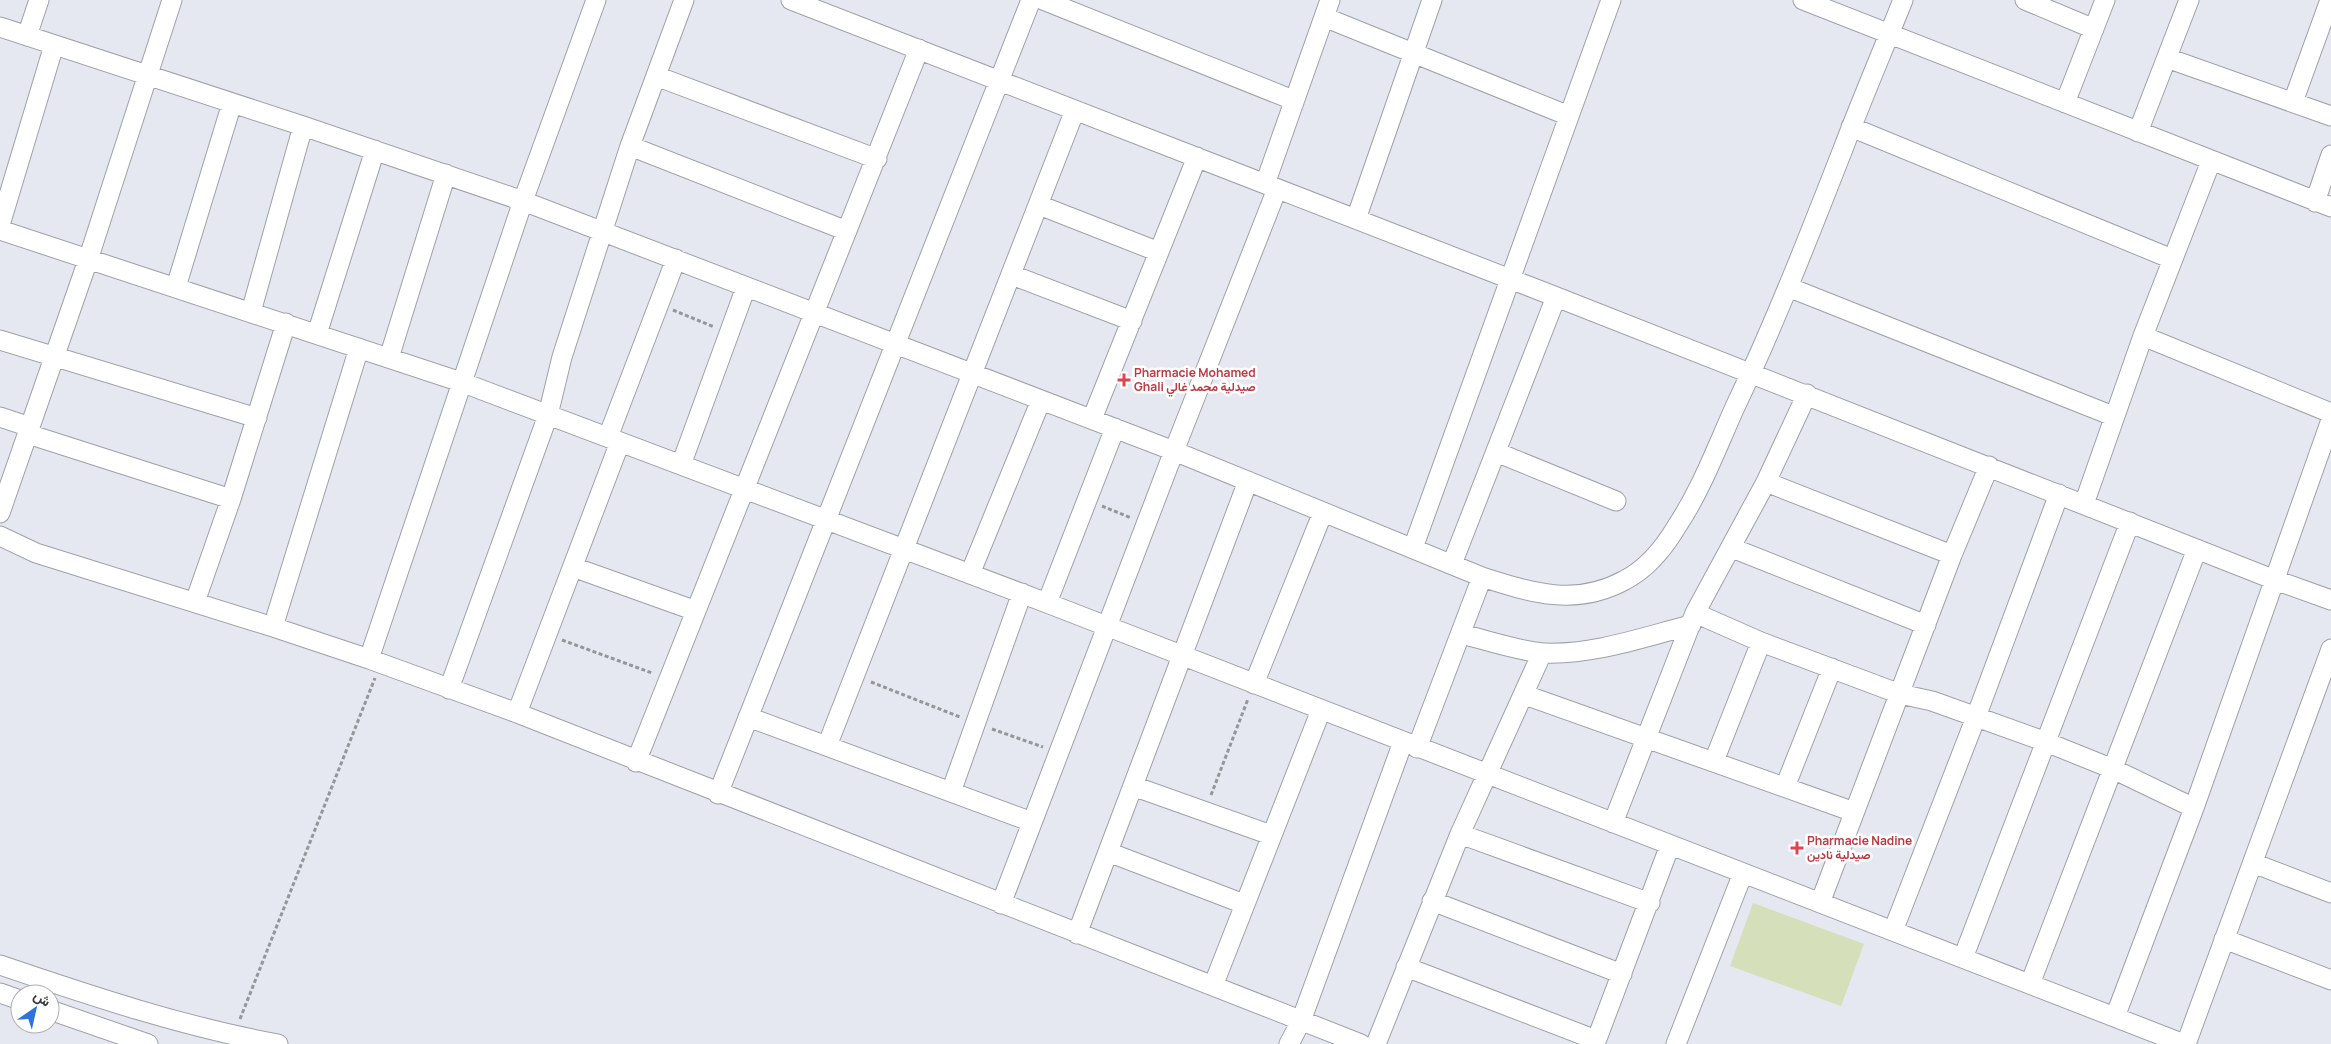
<svg xmlns="http://www.w3.org/2000/svg" width="2331" height="1044" font-family="Manrope,Vazirmatn,sans-serif">
	<style>
		.green { fill: #d5dfba }
		.lines { fill: none; stroke-linecap: round; stroke-linejoin: round }
		.minor-casing { stroke: #9ea1a9; stroke-width: 21 }
		.path { stroke: #94969b; stroke-width: 3; stroke-dasharray: 4 2.5; stroke-linecap: butt }
		.minor { stroke: #fff; stroke-width: 19 }
		.health-dot { fill: #e0444e; stroke: #fff; stroke-width: 2 }
		.labels { text-anchor: middle; stroke-width: 5; stroke-linejoin: round; paint-order: stroke }
		.health-label { font-size: 12px; font-weight: bold; fill: #be3a42; stroke: #fff; text-anchor: start }
	</style>
	<rect width="100%" height="100%" fill="#e5e8f0"/>
	<path class="green" d="M 1753,903 L 1864,944 L 1841,1006 L 1730,966 Z"/>
	<g class="lines">
		<defs>
			<path id="minor" d="M 791,0 C 1287,191 1781,384 2275,580 L 2331,600
				M 1043,0 L 1293,100
				M 1803,0 L 2331,207
				M 2025,0 L 2094,29
				M 1324,17 L 1569,116
				M 0,27 L 303,126 L 523,201 L 1174,451 L 1482,577 C 1532,593 1576,607 1625,580 C 1648,568 1664,548 1677,526 C 1701,490 1717,447 1735,407 C 1775,323 1809,236 1843,149 C 1862,99 1883,50 1903,0
				M 27,36 L 39,0
				M 2167,58 L 2331,116
				M 656,76 L 877,159
				M 2293,102 L 2330,0
				M 2065,103 L 2105,0
				M 1851,127 L 2172,259
				M 2138,132 L 2189,0
				M 630,146 L 847,231
				M 1265,184 L 1330,0
				M 2315,202 L 2331,155
				M 1039,205 L 1159,252
				M 1356,219 L 1432,0
				M 0,225 L 54,45
				M 0,230 L 461,382 L 1047,603 L 2184,1044
				M 1012,275 L 1132,321
				M 176,287 L 232,103
				M 1788,287 L 2113,416
				M 251,312 L 303,126
				M 317,334 L 375,150
				M 2143,336 L 2331,413
				M 0,340 L 257,418
				M 389,358 L 446,174
				M 0,417 L 30,427
				M 1092,419 L 1197,157
				M 28,434 L 231,499
				M 608,437 L 676,259
				M 1496,452 L 1616,501
				M 681,465 L 746,287
				M 1766,482 L 1952,555
				M 2084,504 L 2143,336 L 2211,161
				M 0,513 L 88,260 L 172,0
				M 0,536 L 36,553 L 273,627 L 369,659 L 517,713 L 1361,1044
				M 1413,548 L 1611,0
				M 1732,548 L 1926,625
				M 1452,564 L 1556,297
				M 573,567 L 696,611
				M 970,574 L 1041,400
				M 195,602 L 231,499 L 286,323
				M 1047,603 L 1115,428
				M 1695,613 L 1761,642 L 1900,694 L 1932,701 L 2046,742 L 2113,769 L 2194,808
				M 273,627 L 359,348
				M 1462,634 C 1485,640 1522,652 1544,653 C 1594,655 1643,637 1691,625
				M 369,659 L 523,201 L 596,0
				M 1254,684 L 1323,512
				M 449,689 L 548,415 L 562,357 L 630,146 L 684,0
				M 1525,695 L 1854,812
				M 517,713 L 620,442
				M 748,717 L 1032,822
				M 827,746 L 1075,110
				M 1417,748 L 1482,577
				M 1714,761 L 1761,642
				M 636,762 L 919,49
				M 1133,786 L 1271,835
				M 1785,787 L 1832,668
				M 951,792 L 1022,593
				M 718,794 L 1031,0
				M 1613,823 L 1695,613 L 1766,482 L 1807,394
				M 1460,834 L 1650,903
				M 1108,852 L 1244,904
				M 2253,863 L 2331,893
				M 1432,901 L 1622,974
				M 1820,903 L 1952,555 L 1989,466
				M 1001,904 L 1174,451 L 1277,189
				M 1893,931 L 1976,717 L 2059,494
				M 1077,934 L 1248,481
				M 2224,939 L 2331,980
				M 1963,958 L 2130,522
				M 0,965 C 91,996 184,1027 278,1044
				M 1406,967 L 1596,1040
				M 2030,984 L 2197,549
				M 1213,986 L 1321,710
				M 0,993 L 20,1000
				M 50,1010 L 148,1044
				M 2115,1017 L 2194,808 L 2331,420
				M 1289,1044 L 1301,1021 L 1403,742
				M 1376,1044 L 1460,834 L 1542,653
				M 1595,1044 L 1670,845
				M 1676,1044 L 1743,873
				M 2186,1044 L 2331,649"/>
		</defs>
		<use href="#minor" class="minor-casing"/>
		<path class="path" d="M 673,310 L 714,327
			M 1102,506 L 1131,518
			M 562,640 L 652,673
			M 871,682 L 960,717
			M 992,729 L 1043,747
			M 1211,795 L 1248,699
			M 240,1019 L 375,678"/>
		<use href="#minor" class="minor"/>
	</g>
	<g class="health-dot">
		<path d="M1121.5 372.5h5v5h5v5h-5v5h-5v-5h-5v-5h5z"/>
		<path d="M1794.5 840.5h5v5h5v5h-5v5h-5v-5h-5v-5h5z"/>
	</g>
	<g class="labels">
		<g class="health-label">
			<text x="1134" y="377">Pharmacie Mohamed<tspan x="1134" dy="14">Ghali صيدلية محمد غالي</tspan></text>
			<text x="1807" y="845">Pharmacie Nadine<tspan x="1807" dy="14">صيدلية نادين</tspan></text>
		</g>
	</g>
	<g transform="translate(35 1009) rotate(34)"><circle r="24" fill="#ffffff" stroke="#afafb0"/>
	<path d="M0-4L9 19L0 12L-9 19Z" fill="#2d72df"/>
	<text y="-8" font-size="14" font-weight="bold" text-anchor="middle" fill="#36373a">ش</text>
	</g>
</svg>
